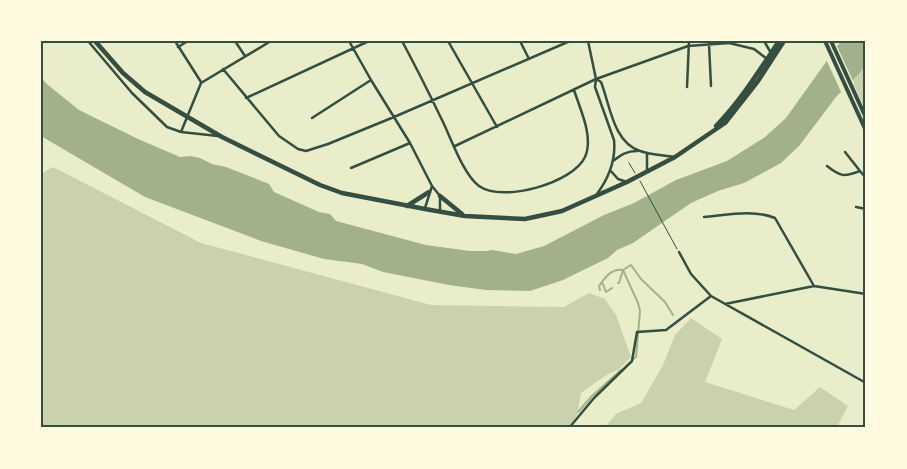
<svg xmlns="http://www.w3.org/2000/svg" width="907" height="469" font-family="'Open Sans',sans-serif">
	<style>
		.green { fill: #cad2ad }
		.water { fill: #a3b18a }
		.pier { fill: #e9edc9 }
		.lines { fill: none; stroke-linecap: round; stroke-linejoin: round }
		.stream { stroke: #a3b18a; stroke-width: 2 }
		.path { stroke: #344e41; stroke-width: 1 }
		.minor { stroke: #344e41; stroke-width: 2.5 }
		.secondary { stroke: #344e41; stroke-width: 4 }
		.primary { stroke: #344e41; stroke-width: 4.5 }
		.neatline { fill: none; stroke: #344e41; stroke-width: 2 }
	</style>
	<rect width="100%" height="100%" fill="#e9edc9"/>
	<path class="green" d="M 866,63 L 866,107 L 864,107 L 854,85 L 853,80 L 860,73 Z
		M 53,167 L 201,243 L 431,305 L 564,307 L 589,293 L 605,299 L 616,315 L 631,357 L 618,370 L 608,374 L 581,393 L 577,415 L 568,428 L 41,428 L 41,174 Z
		M 691,318 L 722,339 L 705,382 L 794,410 L 820,387 L 848,406 L 838,425 L 843,428 L 604,428 L 616,414 L 641,403 L 663,365 L 675,335 Z"/>
	<path class="water" d="M 841,41 L 866,41 L 866,63 L 860,73 L 836,97 L 799,146 L 781,163 L 744,183 L 718,191 L 691,203 L 633,243 L 617,250 L 608,258 L 563,280 L 530,291 L 486,290 L 449,285 L 383,272 L 362,264 L 324,259 L 261,241 L 145,197 L 41,136 L 41,78 L 48,85 L 79,110 L 138,139 L 180,157 L 190,156 L 200,158 L 212,164 L 226,167 L 269,184 L 274,192 L 319,212 L 330,214 L 336,221 L 426,245 L 470,251 L 487,251 L 492,250 L 516,254 L 544,246 L 604,215 L 634,203 L 676,180 L 727,161 L 765,137 L 786,118 Z"/>
	<path class="pier" d="M 836,44 L 854,83 L 842,94 L 826,59 Z"/>
	<g class="lines">
		<path class="stream" d="M 623,270 L 638,303 L 640,311 L 636,357 L 632,360
			M 602,282 L 606,292 L 612,288
			M 618,283 L 619,283 L 623,270
			M 600,290 L 599,286 C 605,278 611,268 623,270 L 631,265 L 641,279 L 665,302 L 673,315
			M 578,412 L 592,396 L 621,370"/>
		<path class="path" d="M 629,163 L 635,173
			M 640,181 L 677,249"/>
		<path class="minor" d="M 88,41 L 132,93 L 167,127 L 181,132 L 218,136
			M 175,41 L 201,82
			M 235,41 L 245,56
			M 349,41 L 371,80 L 410,143 L 432,186 L 440,196 L 440,211
			M 402,41 C 416,67 429,93 442,120 C 451,138 463,174 479,186 C 503,203 573,183 585,157 C 594,137 580,109 574,90
			M 448,41 L 497,127
			M 520,41 L 529,59
			M 588,41 L 596,79 L 595,87 L 614,140 C 616,160 608,179 597,194
			M 764,41 L 771,53
			M 709,44 L 711,86
			M 178,47 L 188,41
			M 223,69 L 279,136 L 298,149 L 306,151 L 328,144 L 394,117 L 570,41
			M 596,79 L 601,82 C 610,105 613,142 640,151 C 651,155 663,155 675,157
			M 687,87 L 689,41
			M 246,98 L 369,41
			M 312,118 L 371,80
			M 181,132 L 201,83 L 271,41
			M 455,146 L 596,79 L 688,46 L 729,43 L 754,49 L 767,59
			M 845,152 L 860,171
			M 647,153 L 647,171
			M 613,161 C 621,155 626,151 637,151
			M 827,166 C 841,177 844,177 860,171 L 866,178
			M 351,168 L 410,143
			M 610,170 L 618,179 L 627,182
			M 856,207 L 866,209
			M 425,208 L 432,186
			M 704,217 C 727,215 753,209 775,218 L 814,286
			M 679,252 L 691,274 L 711,296 L 866,383
			M 725,304 L 814,286 L 866,294
			M 569,428 L 594,398 L 632,361 L 637,332 L 666,330 L 711,296"/>
		<path class="secondary" d="M 825,41 L 866,131
			M 831,41 L 866,118"/>
		<path class="primary" d="M 95,41 L 123,73 L 145,92 L 222,137 L 320,185 L 342,193 L 425,209 L 465,216 L 525,219 L 562,211 L 627,182 L 675,157 L 725,123 L 758,81 L 784,41
			M 716,126 C 741,100 759,71 779,41
			M 440,196 L 462,214
			M 407,206 L 429,192"/>
	</g>
	<rect width="907" height="469" fill="none" stroke="#fefae0" stroke-width="85"/>
	<rect x="42" y="42" width="822" height="384" class="neatline"/>
</svg>
